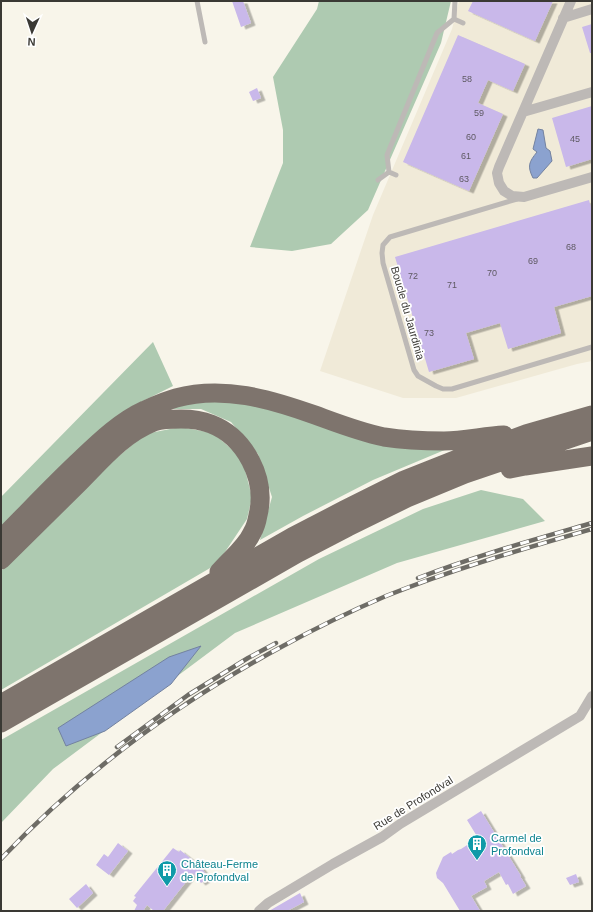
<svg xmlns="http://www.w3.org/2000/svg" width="593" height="912" font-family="Arial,sans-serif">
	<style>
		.built { fill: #f0ead8 }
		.green { fill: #aecab1 }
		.water { fill: #8ba2cf; stroke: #7382a0 }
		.building { fill: #c9b8ea; filter: url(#shadow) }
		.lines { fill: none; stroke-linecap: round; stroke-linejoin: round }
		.lane { stroke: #bdb9b6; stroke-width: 5 }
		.street { stroke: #bdb9b6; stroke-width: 10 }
		.highway { stroke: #7e746d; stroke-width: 19 }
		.rail-casing { stroke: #6e6c66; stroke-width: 4.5 }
		.rail { stroke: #fff; stroke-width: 3; stroke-dasharray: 9; stroke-linecap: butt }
		.labels { text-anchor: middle; stroke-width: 3.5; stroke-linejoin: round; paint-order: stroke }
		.number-label { font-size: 9px; fill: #5e5962 }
		.street-label { font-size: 11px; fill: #3a3934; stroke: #fff }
		.culture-label { font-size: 11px; fill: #0d838f; stroke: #fff; text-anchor: start }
	</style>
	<defs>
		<filter id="shadow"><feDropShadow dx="4.5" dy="2.5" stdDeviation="0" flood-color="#0004"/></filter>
	</defs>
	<rect width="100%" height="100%" fill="#f8f5ea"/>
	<path class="built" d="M 459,1 L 592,1 L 592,361 L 577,364 L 456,398 L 403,398 L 320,371 L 373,215 L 452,29 Z"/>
	<path class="green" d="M 319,1 L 451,1 L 441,43 L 368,210 L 331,244 L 292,251 L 250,247 L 283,163 L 283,130 L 273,77 L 317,9 Z
		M 153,342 L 173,386 L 129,408 L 1,527 L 1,497 Z
		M 206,401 L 247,402 L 447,449 L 373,480 L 303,516 L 260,540 L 272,497 L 258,454 L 231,422 L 201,409 L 164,409 Z
		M 180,427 L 213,433 L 242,458 L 252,497 L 247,519 L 217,564 L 1,690 L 1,571 L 100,472 L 145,434 Z
		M 481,490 L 523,499 L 545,521 L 397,563 L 235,633 L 53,769 L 1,823 L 1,740 L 319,559 L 423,509 Z"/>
	<path class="water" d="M 538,129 L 543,130 L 546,148 L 550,151 L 552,161 L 537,178 L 533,178 C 527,166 529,162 537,152 L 533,149 Z
		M 201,646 L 171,684 L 105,731 L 66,746 L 58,728 L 169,657 Z"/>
	<path class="building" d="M 232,1 L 243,1 L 251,23 L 241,27 Z
		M 473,1 L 553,1 L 535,41 L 468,11 Z
		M 592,24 L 592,53 L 590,53 L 582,27 Z
		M 458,35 L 525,64 L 513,91 L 488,80 L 478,103 L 503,114 L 469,191 L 403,162 Z
		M 257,88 L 261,98 L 253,101 L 249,92 Z
		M 592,106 L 592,159 L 566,167 L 552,118 Z
		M 589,200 L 592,211 L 592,296 L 554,307 L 561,333 L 508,349 L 500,323 L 466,333 L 474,359 L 429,372 L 395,257 Z
		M 481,811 L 521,876 L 520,876 L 526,886 L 513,894 L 508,884 L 506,885 L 499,872 L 484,881 L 487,887 L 471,896 L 480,911 L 460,911 L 443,883 L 437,878 L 436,873 L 443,857 L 451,852 L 452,854 L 458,850 L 461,849 L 478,838 L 467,820 Z
		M 118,843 L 128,851 L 109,875 L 96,865 L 104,854 L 108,857 Z
		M 173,848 L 179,852 L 180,850 L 199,865 L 209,878 L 201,883 L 193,873 L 163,911 L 154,911 L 147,905 L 143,911 L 134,911 L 137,905 L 133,901 L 136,897 L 134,896 Z
		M 576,874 L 579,882 L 570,885 L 566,878 Z
		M 86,884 L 93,893 L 77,908 L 69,899 Z
		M 300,893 L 304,902 L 287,911 L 269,911 Z"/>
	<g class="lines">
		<path class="lane" d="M 197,1 L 205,42
			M 454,19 L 463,23
			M 389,172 L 387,155 L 437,33 L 454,19 L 455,1
			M 389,172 L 396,175
			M 378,180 L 389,172
			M 517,199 L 390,237 L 383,245 L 382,253 L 383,263 L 414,370 L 418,376 L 436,386 L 443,389 L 452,389 L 592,347"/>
		<path class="street" d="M 571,1 L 499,167 L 497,173 L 499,183 L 504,191 L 512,196 L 524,197 L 592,177
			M 563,18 L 592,9
			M 523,112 L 592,92
			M 259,911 L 268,903 L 333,864 L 382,837 L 400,824 L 580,716 L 592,696"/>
		<path class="highway" d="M 510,469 L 525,466 L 592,456
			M 1,539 C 28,512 54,484 82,458 C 101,440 121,421 145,410 C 154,406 165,401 176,398 C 223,385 270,399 315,415 C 337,423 360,432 384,437 C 403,440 424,441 444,441 C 464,441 484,436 504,435
			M 1,560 C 27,534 53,509 79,483 C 101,461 123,434 154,422 C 162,419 172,419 181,419 C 191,419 201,420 211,424 C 245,437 267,479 258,515 C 257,521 255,528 252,533 C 245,548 230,559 219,572
			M 1,704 L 210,584 L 292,537 L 344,510 L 404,480 L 457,459 L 526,434 L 592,415
			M 1,723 L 298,553 L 348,527 L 407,498 L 465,474 L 592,431"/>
		<defs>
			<path id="rail" d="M 418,578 C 475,556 533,540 592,523
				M 117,747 L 188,695 L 248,658 L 276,643
				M 1,859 C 82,773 179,702 283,646 C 316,628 351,611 386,596 C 453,569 523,549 592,529"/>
		</defs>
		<use href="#rail" class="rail-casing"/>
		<use href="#rail" class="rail"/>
	</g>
	<defs>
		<symbol id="building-pin" viewBox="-11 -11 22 30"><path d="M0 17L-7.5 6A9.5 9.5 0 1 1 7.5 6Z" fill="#0f9aa8" stroke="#fff"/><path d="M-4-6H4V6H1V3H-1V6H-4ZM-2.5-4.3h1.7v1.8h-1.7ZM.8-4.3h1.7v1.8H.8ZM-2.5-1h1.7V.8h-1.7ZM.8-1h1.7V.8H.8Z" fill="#fff"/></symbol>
	</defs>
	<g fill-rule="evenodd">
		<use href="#building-pin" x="466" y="833" width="22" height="30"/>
		<use href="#building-pin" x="156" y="859" width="22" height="30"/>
	</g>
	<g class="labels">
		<g class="number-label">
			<text x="467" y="82">58</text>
			<text x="479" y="116">59</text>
			<text x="471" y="140">60</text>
			<text x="575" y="142">45</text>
			<text x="466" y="159">61</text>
			<text x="464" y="182">63</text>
			<text x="571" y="250">68</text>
			<text x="533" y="264">69</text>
			<text x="492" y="276">70</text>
			<text x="413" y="279">72</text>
			<text x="452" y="288">71</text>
			<text x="429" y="336">73</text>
		</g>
		<g class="street-label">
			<text transform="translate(408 313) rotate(74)" y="4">Boucle du Jaurdinia</text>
			<text transform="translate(413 803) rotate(-32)" y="4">Rue de Profondval</text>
		</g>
		<g class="culture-label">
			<text x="491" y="842">Carmel de<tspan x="491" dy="13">Profondval</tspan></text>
			<text x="181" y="868">Château-Ferme<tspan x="181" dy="13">de Profondval</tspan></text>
		</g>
	</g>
	<rect width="593" height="912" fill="none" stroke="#3a3934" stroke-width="4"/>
	<g transform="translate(32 32) rotate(183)" stroke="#ffffff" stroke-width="3" paint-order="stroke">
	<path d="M0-3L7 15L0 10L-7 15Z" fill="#3a3934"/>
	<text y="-6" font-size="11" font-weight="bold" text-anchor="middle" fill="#3a3934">N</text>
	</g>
</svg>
